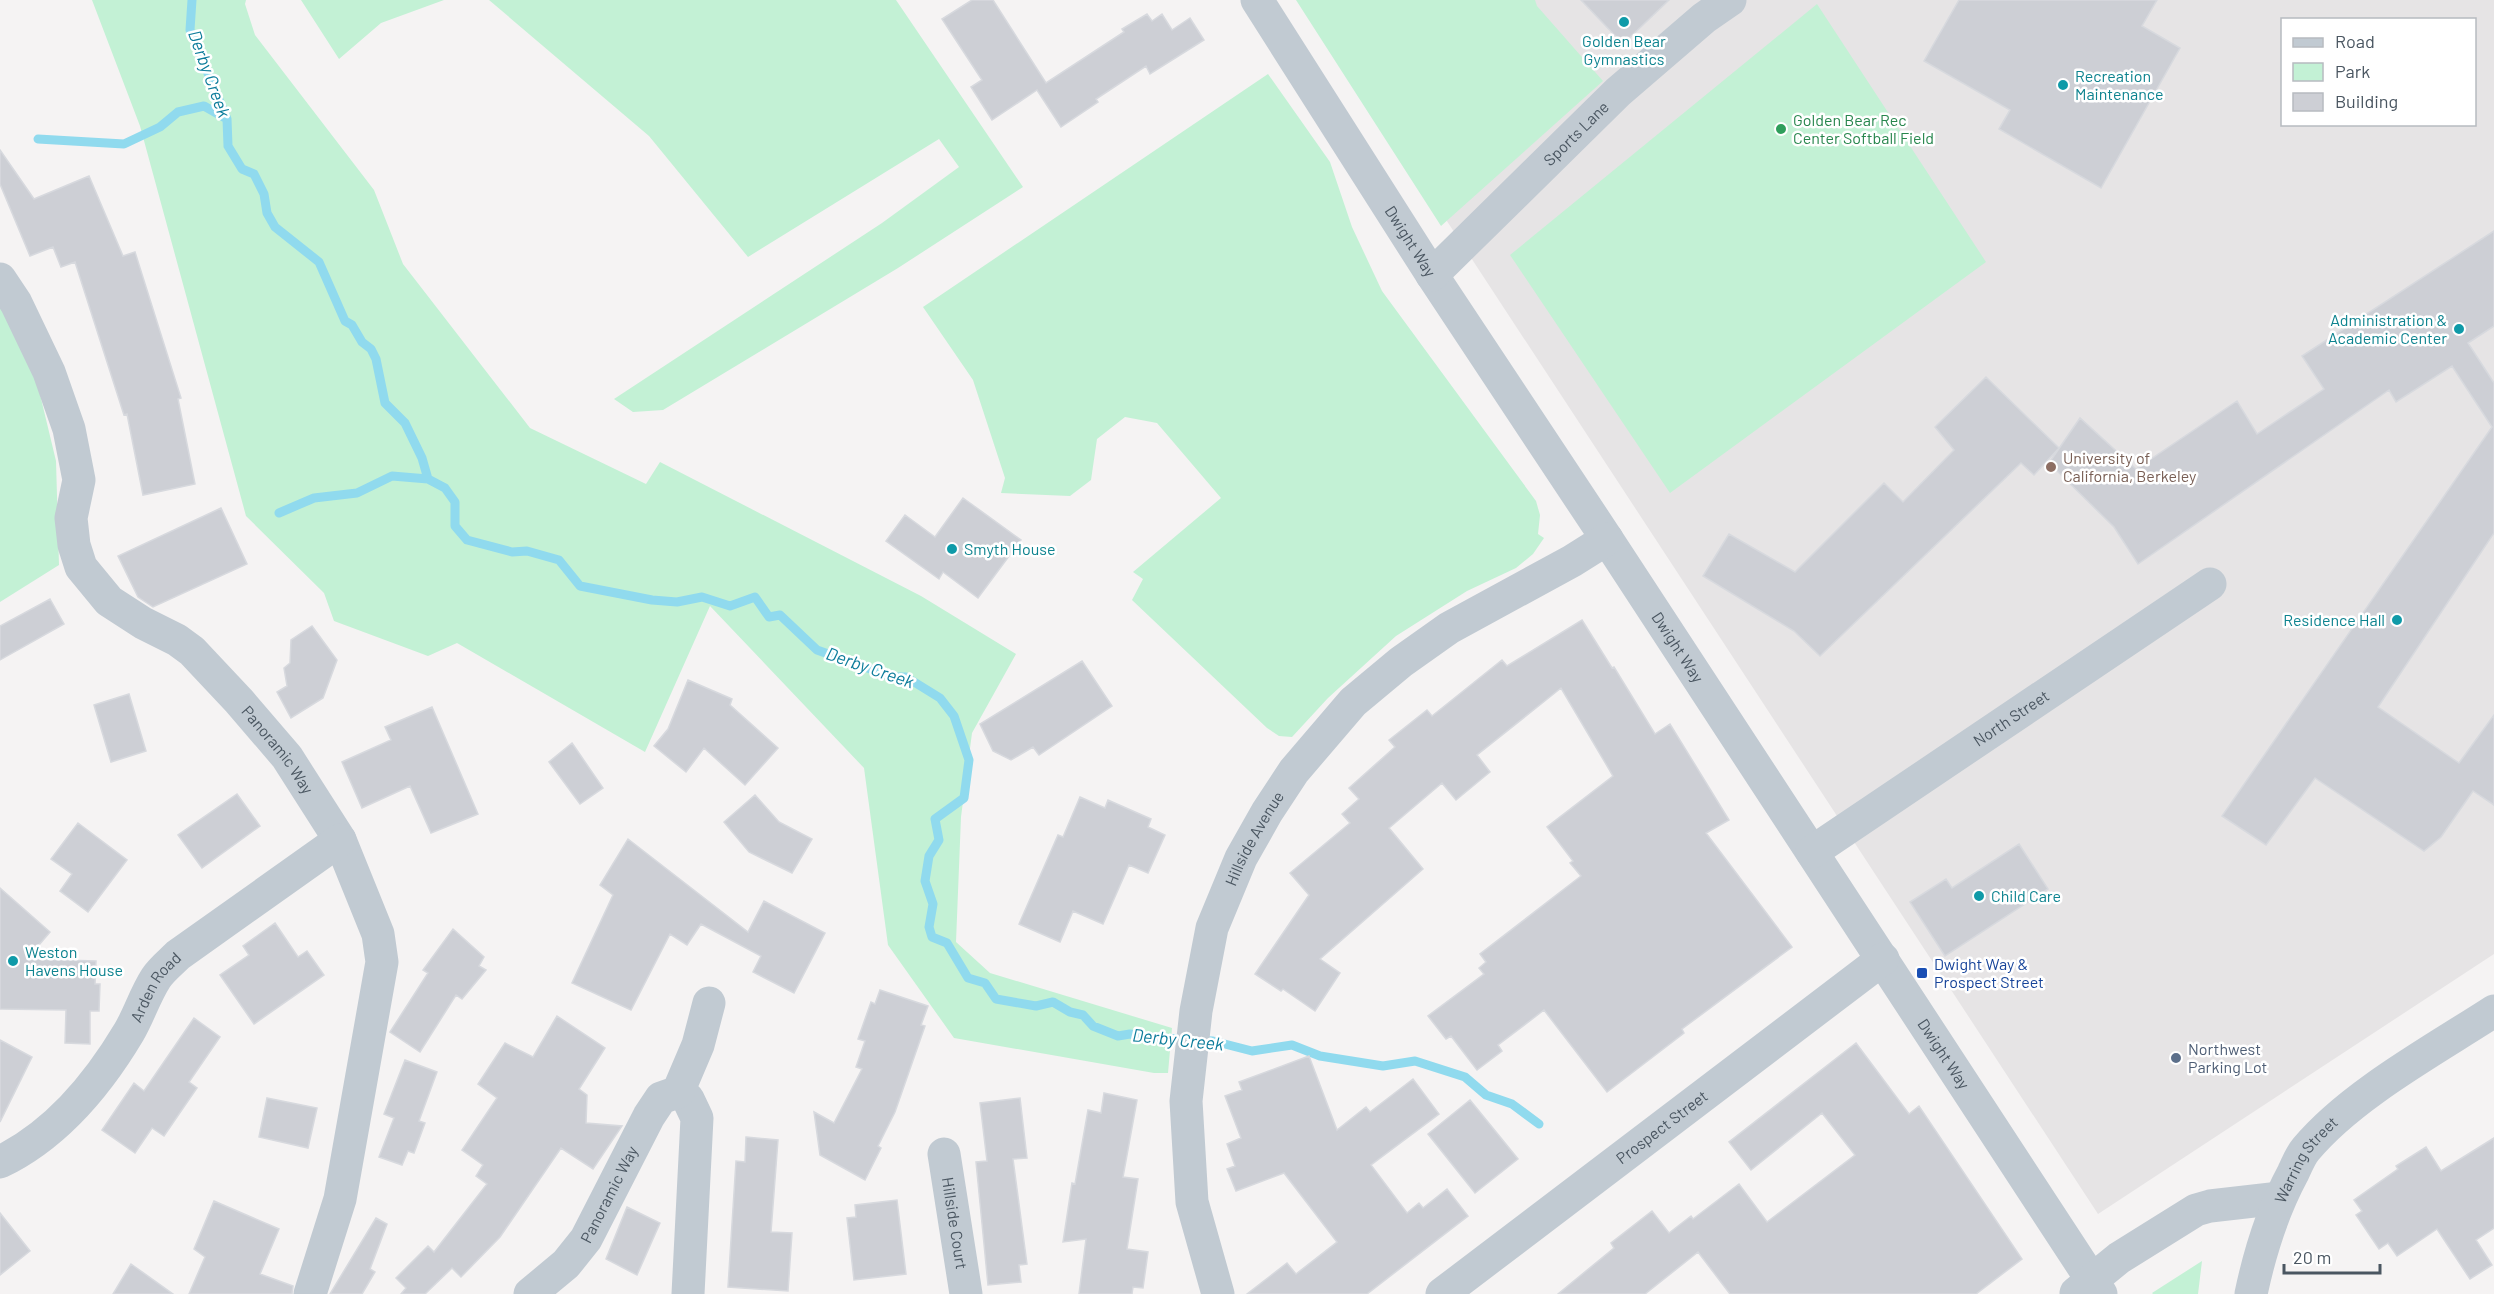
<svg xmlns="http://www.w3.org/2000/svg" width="2494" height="1294" font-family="Barlow,sans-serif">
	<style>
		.education { fill: #e6e4e5; fill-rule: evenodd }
		.green { fill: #c3f1d5 }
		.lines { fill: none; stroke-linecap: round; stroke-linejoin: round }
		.stream { stroke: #90daee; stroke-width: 9 }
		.building { fill: #cdcfd5; stroke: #d7d9de; stroke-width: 1.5 }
		.minor { stroke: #c1cad2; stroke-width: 33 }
		.tertiary { stroke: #c1cad2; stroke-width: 33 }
		.culture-dot { fill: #0f9aa8; stroke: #fff; stroke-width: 2 }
		.leisure-dot { fill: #2e9e5b; stroke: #fff; stroke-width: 2 }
		.education-dot { fill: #8d6e63; stroke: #fff; stroke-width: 2 }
		.transit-dot { fill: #1a4fb4; stroke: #fff; stroke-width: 2 }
		.service-dot { fill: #5c6f8a; stroke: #fff; stroke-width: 2 }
		.labels { text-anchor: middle; stroke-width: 5; stroke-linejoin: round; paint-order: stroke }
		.culture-label { font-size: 16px; fill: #0d838f; stroke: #fff; text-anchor: start }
		.leisure-label { font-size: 16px; fill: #27864d; stroke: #fff; text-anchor: start }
		.street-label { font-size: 16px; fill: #4a5661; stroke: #fff }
		.education-label { font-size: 16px; fill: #785e54; stroke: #fff; text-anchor: start }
		.transit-label { font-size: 16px; fill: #164399; stroke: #fff; text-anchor: start }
		.service-label { font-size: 16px; fill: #4e5e75; stroke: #fff; text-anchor: start }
		.water-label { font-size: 18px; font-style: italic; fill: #0c7c9b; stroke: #fff }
	</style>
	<rect width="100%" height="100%" fill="#f5f3f3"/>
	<path class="education" d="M 1302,0 L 2494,0 L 2494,954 L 2098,1214 ZM 2282,20 L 2474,20 L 2474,124 L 2282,124 Z"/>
	<path class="green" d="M 92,0 L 246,0 L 245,4 L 255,35 L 374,190 L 403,264 L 530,428 L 646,484 L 660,462 L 921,596 L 1016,654 L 972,733 L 961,817 L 956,942 L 990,973 L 1172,1028 L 1168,1073 L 1154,1073 L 954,1038 L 888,945 L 864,768 L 710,606 L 645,752 L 457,643 L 428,656 L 334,621 L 324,593 L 246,516 L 140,126 Z
		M 301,0 L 444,0 L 381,23 L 339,59 Z
		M 489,0 L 896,0 L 1023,187 L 898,268 L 663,410 L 633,412 L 614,399 L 882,223 L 959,167 L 939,139 L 748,257 L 649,136 Z
		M 1296,0 L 1535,0 L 1537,6 L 1603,81 L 1441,226 Z
		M 1817,4 L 1986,262 L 1670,493 L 1510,255 Z
		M 1268,74 L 1330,162 L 1352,227 L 1382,291 L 1536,501 L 1540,515 L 1538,534 L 1544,538 L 1533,554 L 1516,568 L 1467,591 L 1396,636 L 1328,698 L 1292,737 L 1279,736 L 1267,728 L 1132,600 L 1143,579 L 1133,572 L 1221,498 L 1157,423 L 1125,417 L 1097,439 L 1091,480 L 1070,496 L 1001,493 L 1005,478 L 973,380 L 923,307 Z
		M 0,302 L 38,386 L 56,461 L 59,565 L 0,602 Z
		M 2202,1261 L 2198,1294 L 2153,1294 L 2152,1293 Z"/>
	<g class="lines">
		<path class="stream" d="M 192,0 L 190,30 L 227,119 L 228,146 L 242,169 L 254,174 L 264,194 L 267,213 L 275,227 L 319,262 L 345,321 L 352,325 L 362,342 L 371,349 L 376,359 L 385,403 L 405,423 L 422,458 L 428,479 L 445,488 L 455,502 L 455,526 L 467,540 L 512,552 L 527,551 L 559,560 L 580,586 L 652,600 L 677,602 L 702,597 L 730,606 L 755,597 L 769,617 L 780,615 L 817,650 L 893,677 L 906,677 L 940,698 L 954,716 L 969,760 L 964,798 L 935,819 L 939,840 L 929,856 L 925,881 L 933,904 L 929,927 L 932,937 L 947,943 L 968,978 L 985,983 L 996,999 L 1036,1006 L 1053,1002 L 1070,1012 L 1083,1015 L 1093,1026 L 1118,1036 L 1130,1034 L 1144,1037 L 1213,1041 L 1252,1051 L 1292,1045 L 1320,1056 L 1383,1066 L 1415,1061 L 1465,1077 L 1486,1095 L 1512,1104 L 1539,1124
			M 38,139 L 124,144 L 160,127 L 178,112 L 204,106 L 227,119
			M 279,513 L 314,498 L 357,493 L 392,476 L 428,479"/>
	</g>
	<path class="building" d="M 972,0 L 993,0 L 1046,83 L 1124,32 L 1122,29 L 1147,14 L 1152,21 L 1162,14 L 1172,30 L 1190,18 L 1204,40 L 1150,74 L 1146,66 L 1096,99 L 1098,102 L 1061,127 L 1037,90 L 992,120 L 971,87 L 982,80 L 942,19 Z
		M 1581,0 L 1669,0 L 1623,44 Z
		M 1959,0 L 2157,0 L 2142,26 L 2180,48 L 2101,188 L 1999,129 L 2010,110 L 1924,61 Z
		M 0,150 L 34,199 L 89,176 L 123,256 L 135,252 L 181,398 L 178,399 L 195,484 L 143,495 L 127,414 L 124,415 L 75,262 L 61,267 L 53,247 L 30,256 L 0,184 Z
		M 2494,231 L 2494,326 L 2468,343 L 2494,383 L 2494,533 L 2378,707 L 2459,763 L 2494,715 L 2494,805 L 2473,791 L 2441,837 L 2424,851 L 2315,778 L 2266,845 L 2222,816 L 2492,427 L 2452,366 L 2396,402 L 2389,390 L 2138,564 L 2114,527 L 2049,463 L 2080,418 L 2136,469 L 2237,401 L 2257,434 L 2324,389 L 2302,356 Z
		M 1986,377 L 2059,448 L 2034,475 L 2021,463 L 1820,656 L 1794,631 L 1703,576 L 1729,534 L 1795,572 L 1884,483 L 1903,502 L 1954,450 L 1935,427 Z
		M 963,498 L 1021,540 L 978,598 L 943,572 L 939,579 L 886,541 L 905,515 L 935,537 Z
		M 221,508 L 247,564 L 153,607 L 138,597 L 118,556 Z
		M 50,599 L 64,624 L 0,660 L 0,626 Z
		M 1582,620 L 1612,668 L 1614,667 L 1655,734 L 1670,724 L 1729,820 L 1706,833 L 1792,947 L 1682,1029 L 1684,1033 L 1607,1092 L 1544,1010 L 1498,1045 L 1502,1051 L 1477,1070 L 1451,1036 L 1446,1039 L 1428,1016 L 1484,974 L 1479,968 L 1486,962 L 1480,954 L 1581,876 L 1570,863 L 1573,861 L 1547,827 L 1613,776 L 1561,688 L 1477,755 L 1490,772 L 1456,800 L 1442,783 L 1389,828 L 1423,869 L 1320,959 L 1340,973 L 1315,1011 L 1283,989 L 1281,991 L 1255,974 L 1309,895 L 1290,873 L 1350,823 L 1342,814 L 1359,799 L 1349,788 L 1395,747 L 1389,740 L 1427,710 L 1432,716 L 1502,660 L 1507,666 Z
		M 312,626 L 337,660 L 323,698 L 291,718 L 277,692 L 287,686 L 284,668 L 290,663 L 291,640 Z
		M 1082,661 L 1112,706 L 1039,755 L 1033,747 L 1011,760 L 993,751 L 980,724 Z
		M 688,680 L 732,699 L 730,705 L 778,748 L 745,785 L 704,748 L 686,772 L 654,746 L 668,729 Z
		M 129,694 L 146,751 L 111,762 L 94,705 Z
		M 432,707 L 478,814 L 431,833 L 410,786 L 362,808 L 342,762 L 391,740 L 385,727 Z
		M 572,743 L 603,788 L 580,804 L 549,762 Z
		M 237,794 L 260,826 L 202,868 L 178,835 Z
		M 755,795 L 779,822 L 812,839 L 792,873 L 749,852 L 724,822 Z
		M 1080,797 L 1105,808 L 1108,800 L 1151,819 L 1148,827 L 1165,835 L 1148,873 L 1129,865 L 1103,924 L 1073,911 L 1060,942 L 1019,924 L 1058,835 L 1063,837 Z
		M 78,823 L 127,860 L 88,912 L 60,891 L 72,874 L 51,859 Z
		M 628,839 L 748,932 L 764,901 L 825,933 L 794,993 L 753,972 L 761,956 L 701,924 L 687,945 L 670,934 L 631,1010 L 572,983 L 613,895 L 600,885 Z
		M 2019,844 L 2048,889 L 1945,956 L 1910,902 L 1946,879 L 1952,888 Z
		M 0,888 L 50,932 L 27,959 L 96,961 L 95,984 L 100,984 L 99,1011 L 90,1011 L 90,1044 L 65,1043 L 66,1010 L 0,1009 Z
		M 275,923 L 298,957 L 307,951 L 324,975 L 254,1024 L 220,975 L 249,955 L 243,946 Z
		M 453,929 L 484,957 L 479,966 L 486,970 L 462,999 L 456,995 L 420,1052 L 390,1032 L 428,973 L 423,970 Z
		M 880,990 L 928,1006 L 921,1025 L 925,1026 L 895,1112 L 878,1146 L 881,1148 L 865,1180 L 820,1155 L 814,1112 L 834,1123 L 862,1069 L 856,1067 L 865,1041 L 858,1039 L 871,1002 L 875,1004 Z
		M 557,1016 L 605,1048 L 579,1089 L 587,1095 L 586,1123 L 622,1126 L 593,1169 L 561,1148 L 500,1237 L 461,1277 L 452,1268 L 425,1294 L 401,1294 L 406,1288 L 396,1278 L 428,1246 L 434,1252 L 487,1184 L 476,1176 L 483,1165 L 462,1150 L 497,1098 L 478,1084 L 505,1043 L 533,1057 Z
		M 194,1018 L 220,1037 L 189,1082 L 197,1088 L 164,1136 L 152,1128 L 135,1153 L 102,1130 L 134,1083 L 144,1091 Z
		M 0,1040 L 32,1057 L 0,1122 Z
		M 1856,1043 L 1909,1114 L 1919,1106 L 2022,1259 L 1976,1294 L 1730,1294 L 1698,1252 L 1645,1294 L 1558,1294 L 1614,1248 L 1611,1243 L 1652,1211 L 1669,1233 L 1691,1216 L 1693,1219 L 1739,1184 L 1767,1222 L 1855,1155 L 1822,1113 L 1751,1170 L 1729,1142 Z
		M 1309,1056 L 1337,1130 L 1366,1107 L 1370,1112 L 1413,1079 L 1439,1114 L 1371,1165 L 1407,1213 L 1419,1203 L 1423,1208 L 1447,1189 L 1468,1216 L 1367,1294 L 1247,1294 L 1287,1263 L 1296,1274 L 1337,1242 L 1284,1173 L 1236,1191 L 1227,1169 L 1235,1166 L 1227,1144 L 1241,1138 L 1225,1096 L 1242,1090 L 1239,1082 Z
		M 405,1060 L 437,1072 L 419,1121 L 425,1123 L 414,1153 L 408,1151 L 402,1165 L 379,1157 L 394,1118 L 384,1114 Z
		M 1104,1093 L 1137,1100 L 1123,1177 L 1138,1179 L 1127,1249 L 1148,1252 L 1143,1288 L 1133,1287 L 1132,1294 L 1079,1294 L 1086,1239 L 1063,1242 L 1072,1183 L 1075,1184 L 1088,1110 L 1101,1113 Z
		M 267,1098 L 317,1108 L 308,1148 L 259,1137 Z
		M 1020,1098 L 1027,1158 L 1013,1159 L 1027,1264 L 1019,1265 L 1021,1282 L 988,1285 L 976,1162 L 987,1161 L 980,1103 Z
		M 1470,1100 L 1518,1159 L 1475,1193 L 1428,1134 Z
		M 746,1137 L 778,1140 L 771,1232 L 792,1233 L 788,1291 L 728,1287 L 736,1161 L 745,1162 Z
		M 2494,1138 L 2494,1228 L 2476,1240 L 2492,1265 L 2470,1279 L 2437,1229 L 2397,1256 L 2388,1243 L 2379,1249 L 2356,1215 L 2362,1211 L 2354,1200 L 2398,1169 L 2396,1166 L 2426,1147 L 2441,1171 Z
		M 897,1200 L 906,1274 L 854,1280 L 847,1218 L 856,1217 L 855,1205 Z
		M 214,1201 L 279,1229 L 260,1274 L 293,1286 L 292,1294 L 189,1294 L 205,1257 L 194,1249 Z
		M 627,1207 L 660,1223 L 637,1275 L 606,1259 Z
		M 0,1213 L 30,1251 L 0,1275 Z
		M 376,1218 L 387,1224 L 370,1269 L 375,1272 L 362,1294 L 330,1294 Z
		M 131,1264 L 173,1294 L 113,1294 Z"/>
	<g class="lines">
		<g class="minor">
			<path id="s1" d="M 1257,0 L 1432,275 L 1607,539 L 2101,1294"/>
			<path id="s2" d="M 1432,275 L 1618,92 L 1704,18 L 1730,0"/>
			<path id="s3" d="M 0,279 L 16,303 L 49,372 L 69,429 L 79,480 L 71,518 L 74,545 L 81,567 L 109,601 L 143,623 L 177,640 L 192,651 L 239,701 L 287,757 L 340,840 L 378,934 L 382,962 L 340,1199 L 310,1294"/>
			<path id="s4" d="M 1812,852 L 2210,584"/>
			<path d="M 678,1092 L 688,1099 L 697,1118 L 688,1294"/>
			<path id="s5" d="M 944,1154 L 966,1294"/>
			<path id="s6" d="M 0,1162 C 56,1135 98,1084 129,1032 C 139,1015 145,995 156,978 C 161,970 171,962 178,955 L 340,840"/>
			<path d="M 2076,1293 L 2119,1258 L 2196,1210 L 2210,1206 L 2280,1198"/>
			<path id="s7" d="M 530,1294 L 566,1264 L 586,1239 L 649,1116 L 661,1098 L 678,1092 L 698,1045 L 709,1003"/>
			<path id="s8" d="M 1218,1294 L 1192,1202 L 1186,1101 L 1196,1011 L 1212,928 L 1241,858 L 1267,812 L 1294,771 L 1353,702 L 1401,662 L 1449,628 L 1572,561 L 1607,539"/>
		</g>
		<g class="tertiary">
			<path id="s9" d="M 1442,1294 L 1883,959"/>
			<path id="s10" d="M 2251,1294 C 2260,1251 2272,1212 2293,1173 C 2297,1165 2300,1156 2306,1149 C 2351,1095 2434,1050 2494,1011"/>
		</g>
	</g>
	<g class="culture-dot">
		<circle cx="1624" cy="22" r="6"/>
		<circle cx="2063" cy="85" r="6"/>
		<circle cx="2459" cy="329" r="6"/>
		<circle cx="952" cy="549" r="6"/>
		<circle cx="2397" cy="620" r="6"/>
		<circle cx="1979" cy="896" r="6"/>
		<circle cx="13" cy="961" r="6"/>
	</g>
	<circle class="leisure-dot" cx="1781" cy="129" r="6"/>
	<circle class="education-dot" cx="2051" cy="467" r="6"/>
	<rect class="transit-dot" x="1916" y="967" width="12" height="12" rx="3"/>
	<circle class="service-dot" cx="2176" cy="1058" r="6"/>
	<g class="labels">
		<g class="culture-label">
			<text x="1624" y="47" text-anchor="middle">Golden Bear<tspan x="1624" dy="18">Gymnastics</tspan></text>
			<text x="2075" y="82">Recreation<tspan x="2075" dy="18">Maintenance</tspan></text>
			<text x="2447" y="326" text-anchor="end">Administration &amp;<tspan x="2447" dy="18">Academic Center</tspan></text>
			<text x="964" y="555">Smyth House</text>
			<text x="2385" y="626" text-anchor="end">Residence Hall</text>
			<text x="1991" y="902">Child Care</text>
			<text x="25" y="958">Weston<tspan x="25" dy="18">Havens House</tspan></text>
		</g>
		<g class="leisure-label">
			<text x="1793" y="126">Golden Bear Rec<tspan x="1793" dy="18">Center Softball Field</tspan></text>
		</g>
		<g class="street-label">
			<text dy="6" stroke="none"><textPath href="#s2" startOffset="202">Sports Lane</textPath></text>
			<text dy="6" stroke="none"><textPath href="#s1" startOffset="286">Dwight Way</textPath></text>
			<text dy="6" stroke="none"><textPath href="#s1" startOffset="772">Dwight Way</textPath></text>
			<text dy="6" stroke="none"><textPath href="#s4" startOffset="240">North Street</textPath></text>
			<text dy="6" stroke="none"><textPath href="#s3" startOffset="579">Panoramic Way</textPath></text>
			<text dy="6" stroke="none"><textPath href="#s8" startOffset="471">Hillside Avenue</textPath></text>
			<text dy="6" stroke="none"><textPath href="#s6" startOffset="238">Arden Road</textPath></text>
			<text dy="6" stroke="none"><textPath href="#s1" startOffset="1258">Dwight Way</textPath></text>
			<text dy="6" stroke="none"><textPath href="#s9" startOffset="276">Prospect Street</textPath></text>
			<text dy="6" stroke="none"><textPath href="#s10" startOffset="147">Warring Street</textPath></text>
			<text dy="6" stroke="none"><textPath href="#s7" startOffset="129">Panoramic Way</textPath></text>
			<text dy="6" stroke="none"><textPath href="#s5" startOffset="70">Hillside Court</textPath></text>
		</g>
		<g class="education-label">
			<text x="2063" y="464">University of<tspan x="2063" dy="18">California, Berkeley</tspan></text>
		</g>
		<g class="transit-label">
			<text x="1934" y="970">Dwight Way &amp;<tspan x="1934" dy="18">Prospect Street</tspan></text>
		</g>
		<g class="service-label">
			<text x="2188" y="1055">Northwest<tspan x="2188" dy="18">Parking Lot</tspan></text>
		</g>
		<g class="water-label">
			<text transform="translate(209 74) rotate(70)" y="6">Derby Creek</text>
			<text transform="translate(870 668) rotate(19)" y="6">Derby Creek</text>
			<text transform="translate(1178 1040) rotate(6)" y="6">Derby Creek</text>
		</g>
	</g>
	<rect x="2281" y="18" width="195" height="108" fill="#ffffff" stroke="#b7bbc0" stroke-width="1.5"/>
	<rect x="2293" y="38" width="30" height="9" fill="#c1cad2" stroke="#b7bbc0" stroke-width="1.5"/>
	<text x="2335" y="48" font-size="18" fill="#4a5661">Road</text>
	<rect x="2293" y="63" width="30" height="18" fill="#c3f1d5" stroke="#b7bbc0" stroke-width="1.5"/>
	<text x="2335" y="78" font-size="18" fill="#4a5661">Park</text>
	<rect x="2293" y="93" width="30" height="18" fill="#cdcfd5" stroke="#b7bbc0" stroke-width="1.5"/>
	<text x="2335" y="108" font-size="18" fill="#4a5661">Building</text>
	<path d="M2284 1264v9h96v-9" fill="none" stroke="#4a5661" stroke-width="3"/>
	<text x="2293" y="1264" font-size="18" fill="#4a5661" stroke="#ffffff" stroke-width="4.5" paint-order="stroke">20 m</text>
</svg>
